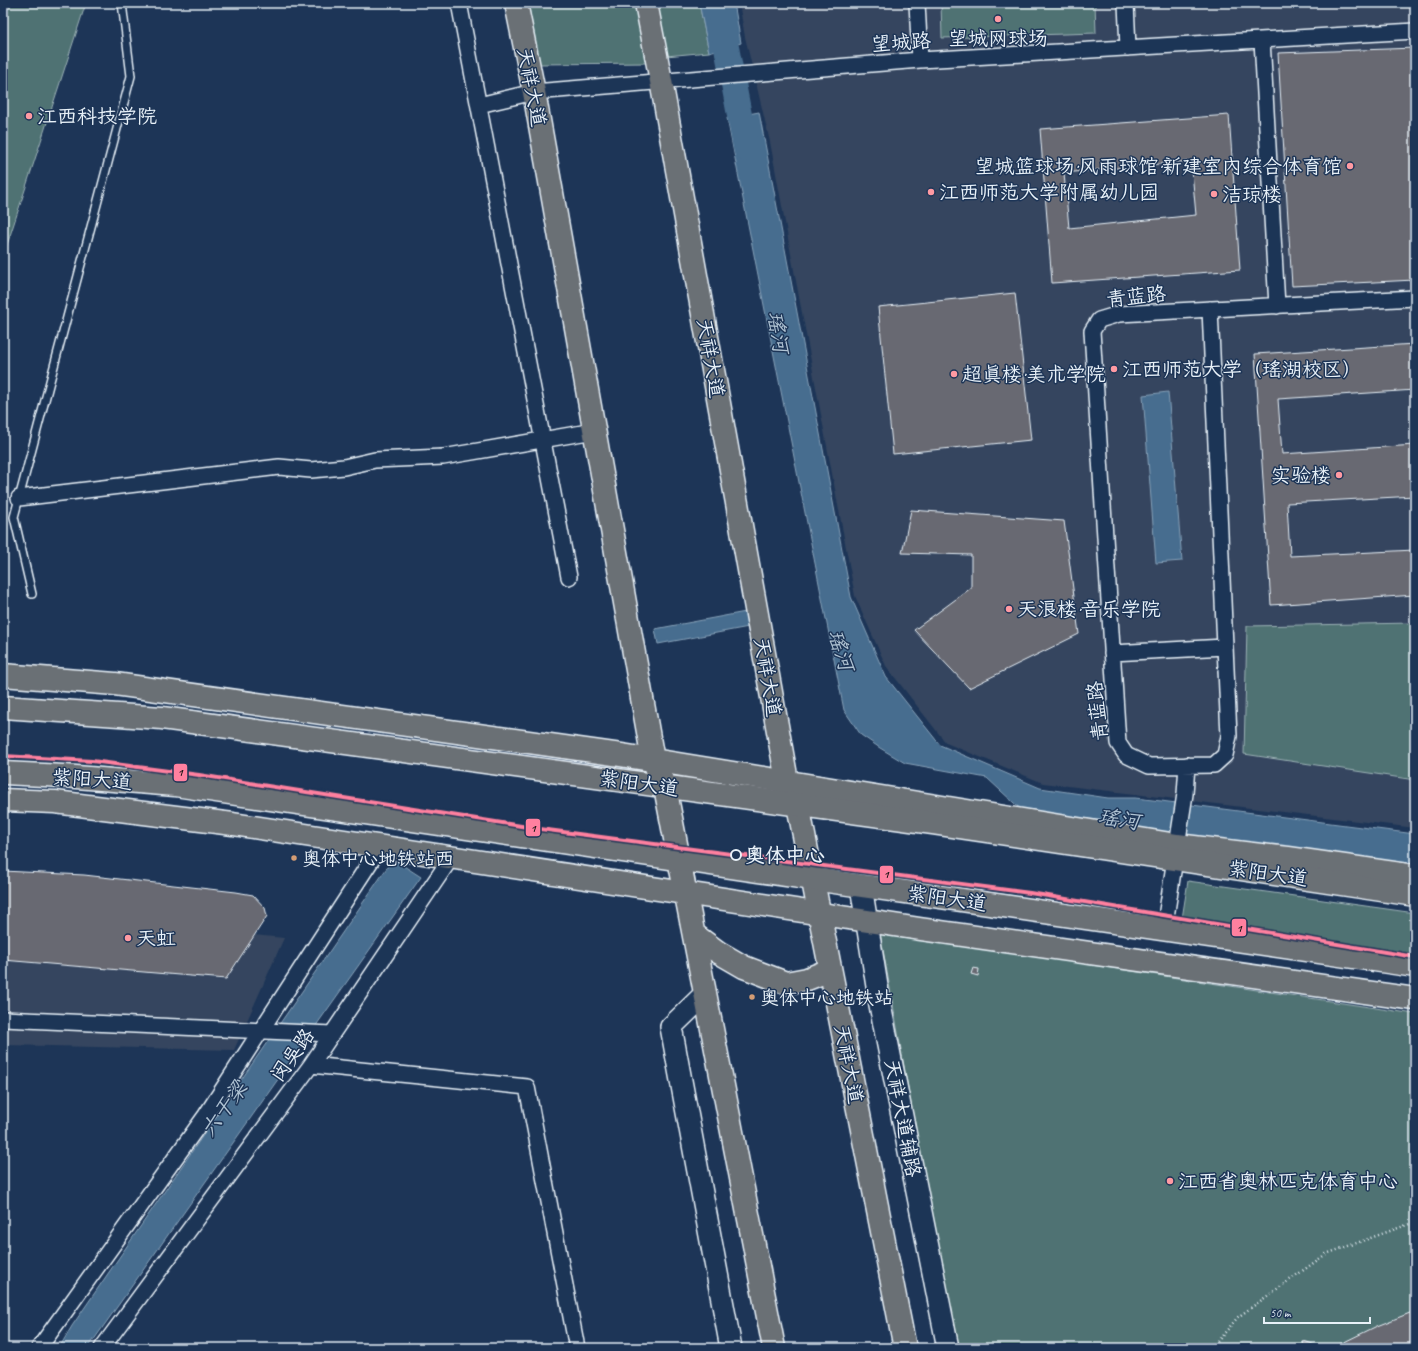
<svg xmlns="http://www.w3.org/2000/svg" width="1418" height="1351" font-family="Caveat,'LXGW WenKai TC',sans-serif">
	<style>
		.built { fill: #34455f }
		.green { fill: #507273; stroke: #9cb2b6 }
		.water { fill: #476d8f; stroke: #87a2b9 }
		.lines { fill: none; stroke-linecap: round; stroke-linejoin: round }
		.river { stroke: #476d8f; stroke-width: 25 }
		.building { fill: #686972; stroke: #e8f1f8; fill-rule: evenodd }
		.lane-casing { stroke: #e8f1f8; stroke-width: 10 }
		.street-casing { stroke: #e8f1f8; stroke-width: 18 }
		.secondary-casing { stroke: #e8f1f8; stroke-width: 24 }
		.primary-casing { stroke: #e8f1f8; stroke-width: 25 }
		.highway-casing { stroke: #e8f1f8; stroke-width: 25 }
		.path { stroke: #e8f1f8; stroke-width: 2.5; stroke-dasharray: 1 3; stroke-linecap: butt }
		.lane { stroke: #1d3557; stroke-width: 7 }
		.street { stroke: #1d3557; stroke-width: 15 }
		.secondary { stroke: #1d3557; stroke-width: 21 }
		.primary { stroke: #6b6f75; stroke-width: 22 }
		.highway { stroke: #6b6f75; stroke-width: 22 }
		.metro-1-casing { stroke: #1d3557; stroke-width: 7 }
		.metro-1 { stroke: #ff809f; stroke-width: 4 }
		.poi-dot { fill: #ff9aa2; stroke: #1d3557; stroke-width: 1.5 }
		.stop-dot { fill: #1d3557; stroke: #e8f1f8; stroke-width: 2 }
		.bus-dot { fill: #d39c74; stroke: #1d3557; stroke-width: 1.5 }
		.labels { text-anchor: middle; stroke-width: 3; stroke-linejoin: round; paint-order: stroke }
		.bus-label { font-size: 19px; fill: #e8f1f8; stroke: #1d3557; text-anchor: start }
		.poi-label { font-size: 20px; fill: #e8f1f8; stroke: #1d3557; text-anchor: start }
		.street-label { font-size: 20px; fill: #e8f1f8; stroke: #1d3557 }
		.stop-label { font-size: 20px; font-weight: bold; fill: #e8f1f8; stroke: #1d3557; text-anchor: start }
		.water-label { font-size: 21px; font-style: italic; fill: #b0c3d3; stroke: #1d3557 }
		.line-badge { stroke: #1d3557; stroke-width: 1.5 }
		.pale-badge-label { font-size: 11px; text-anchor: middle; font-weight: bold; fill: #111 }
	</style>
	<rect width="100%" height="100%" fill="#1d3557"/>
	<filter id="ink" filterUnits="userSpaceOnUse"><feTurbulence type="fractalNoise" baseFrequency=".025" numOctaves="2"/><feDisplacementMap in="SourceGraphic" scale="8" xChannelSelector="R" yChannelSelector="G"/><feConvolveMatrix kernelMatrix="1 2 1 2 8 2 1 2 1" color-interpolation-filters="sRGB"/></filter>
	<g filter="url(#ink)">
		<path class="built" d="M 739,3 L 1415,3 L 1415,828 L 1043,783 L 946,743 L 886,666 L 855,596 L 770,142 L 745,37 Z
			M 3,909 L 284,938 L 234,1050 L 3,1045 Z"/>
		<path class="green" d="M 3,3 L 86,3 L 3,257 Z
			M 528,3 L 636,3 L 648,63 L 540,64 Z
			M 654,3 L 699,3 L 709,52 L 666,56 Z
			M 941,3 L 1095,3 L 1096,33 L 942,38 Z
			M 1415,623 L 1415,780 L 1244,754 L 1247,626 Z
			M 1188,881 L 1415,913 L 1415,957 L 1181,925 Z
			M 880,933 L 1415,1014 L 1415,1348 L 955,1348 Z"/>
		<path class="water" d="M 699,3 L 734,3 L 741,43 L 709,52 Z
			M 759,112 L 851,597 L 886,677 L 940,745 L 1040,788 L 1108,798 L 1135,798 L 1161,801 L 1415,834 L 1415,872 L 1027,815 L 987,778 L 905,763 L 880,748 L 861,735 L 844,710 L 727,118 Z
			M 1168,392 L 1182,561 L 1156,563 L 1143,395 Z
			M 751,611 L 754,626 L 658,644 L 655,629 Z
			M 393,859 L 421,877 L 88,1348 L 59,1348 L 72,1326 Z"/>
		<g class="lines">
			<path class="river" d="M 718,3 L 746,149"/>
		</g>
		<path class="building" d="M 1415,48 L 1415,280 L 1292,286 L 1278,53 Z
			M 1229,115 L 1240,270 L 1052,283 L 1040,129 ZM 1191,161 L 1196,215 L 1069,228 L 1064,173 Z
			M 1015,293 L 1031,440 L 893,454 L 878,307 Z
			M 1415,344 L 1415,390 L 1278,399 L 1282,454 L 1415,445 L 1415,496 L 1287,503 L 1290,556 L 1415,550 L 1415,595 L 1271,605 L 1255,354 Z
			M 911,510 L 1064,521 L 1079,634 L 969,688 L 914,630 L 971,588 L 971,555 L 902,553 Z
			M 3,871 L 84,875 L 236,892 L 253,895 L 265,908 L 267,916 L 226,979 L 3,960 Z
			M 973,968 L 979,969 L 978,976 L 971,974 Z
			M 1415,1311 L 1415,1348 L 1332,1348 L 1377,1326 Z
			M 1304,1341 L 1324,1348 L 1302,1348 Z"/>
		<g class="lines">
			<defs>
				<path id="lane" d="M 32,594 L 14,517 L 131,76 L 122,3"/>
				<path id="street" d="M 459,3 L 569,577
					M 917,3 L 920,60
					M 1126,3 L 1128,48
					M 1262,40 L 1277,306
					M 479,105 L 534,92 L 920,60 L 1415,31
					M 1210,309 L 1229,736 L 1225,755 L 1214,765 L 1149,766 L 1126,755 L 1118,743 L 1092,331 L 1099,320 L 1119,314 L 1415,298
					M 19,498 L 279,467 L 311,470 L 344,467 L 375,460 L 443,457 L 594,431
					M 1112,653 L 1225,647
					M 1164,930 L 1185,794 L 1187,765
					M 3,1019 L 332,1034
					M 311,1065 L 527,1087 L 577,1348
					M 39,1348 L 206,1115 L 380,847
					M 102,1348 L 311,1065 L 451,858"/>
				<path id="secondary" d="M 861,886 L 880,1005 L 948,1348
					M 705,994 L 671,1027 L 731,1348"/>
				<path id="primary" d="M 516,3 L 534,92 L 653,760 L 665,787 L 774,1348
					M 646,3 L 661,81 L 787,781 L 798,805 L 905,1348
					M 3,675 L 115,684 L 621,755 L 1177,845 L 1288,858 L 1415,876
					M 3,800 L 55,802 L 233,824 L 920,929 L 1415,999
					M 695,935 L 718,952 L 744,967 L 786,983 L 807,979 L 830,970"/>
				<path id="highway" d="M 3,707 L 162,718 L 933,823 L 1415,895
					M 3,773 L 64,776 L 175,785 L 813,879 L 955,899 L 1415,966"/>
			</defs>
			<use href="#lane" class="lane-casing"/>
			<use href="#street" class="street-casing"/>
			<use href="#secondary" class="secondary-casing"/>
			<use href="#primary" class="primary-casing"/>
			<use href="#highway" class="highway-casing"/>
			<path class="path" d="M 1212,1348 L 1238,1317 L 1326,1254 L 1415,1222"/>
			<use href="#lane" class="lane"/>
			<use href="#street" class="street"/>
			<use href="#secondary" class="secondary"/>
			<use href="#primary" class="primary"/>
			<use href="#highway" class="highway"/>
			<defs>
				<path id="metro-1" d="M 3,756 L 92,761 L 199,775 L 540,829 L 1030,893 L 1415,957"/>
			</defs>
			<use href="#metro-1" class="metro-1-casing"/>
			<use href="#metro-1" class="metro-1"/>
		</g>
	</g>
	<g class="poi-dot">
		<circle cx="998" cy="19" r="4"/>
		<circle cx="29" cy="116" r="4"/>
		<circle cx="1350" cy="166" r="4"/>
		<circle cx="931" cy="192" r="4"/>
		<circle cx="1214" cy="194" r="4"/>
		<circle cx="1114" cy="369" r="4"/>
		<circle cx="954" cy="374" r="4"/>
		<circle cx="1339" cy="475" r="4"/>
		<circle cx="1009" cy="609" r="4"/>
		<circle cx="128" cy="938" r="4"/>
		<circle cx="1170" cy="1181" r="4"/>
	</g>
	<circle class="stop-dot" cx="736" cy="855" r="5"/>
	<g class="bus-dot">
		<circle cx="294" cy="858" r="3.5"/>
		<circle cx="752" cy="997" r="3.5"/>
	</g>
	<g class="labels">
		<g class="bus-label">
			<text x="302" y="865">奥体中心地铁站西</text>
			<text x="760" y="1004">奥体中心地铁站</text>
		</g>
		<g class="poi-label">
			<text x="998" y="45" text-anchor="middle">望城网球场</text>
			<text x="37" y="123">江西科技学院</text>
			<text x="1342" y="173" text-anchor="end">望城篮球场·风雨球馆·新建室内综合体育馆</text>
			<text x="939" y="199">江西师范大学附属幼儿园</text>
			<text x="1222" y="201">洁琼楼</text>
			<text x="1122" y="376">江西师范大学（瑶湖校区）</text>
			<text x="962" y="381">超真楼·美术学院</text>
			<text x="1331" y="482" text-anchor="end">实验楼</text>
			<text x="1017" y="616">天浪楼·音乐学院</text>
			<text x="136" y="945">天虹</text>
			<text x="1178" y="1188">江西省奥林匹克体育中心</text>
		</g>
		<g class="street-label">
			<text transform="translate(901 42) rotate(-4)" y="7">望城路</text>
			<text transform="translate(532 87) rotate(79)" y="7">天祥大道</text>
			<text transform="translate(1136 296) rotate(-6)" y="7">青蓝路</text>
			<text transform="translate(711 358) rotate(80)" y="7">天祥大道</text>
			<text transform="translate(768 677) rotate(80)" y="7">天祥大道</text>
			<text transform="translate(1097 711) rotate(-96)" y="7">青蓝路</text>
			<text transform="translate(92 779) rotate(4)" y="7">紫阳大道</text>
			<text transform="translate(639 783) rotate(8)" y="7">紫阳大道</text>
			<text transform="translate(1268 873) rotate(8)" y="7">紫阳大道</text>
			<text transform="translate(947 898) rotate(8)" y="7">紫阳大道</text>
			<text transform="translate(292 1055) rotate(-55)" y="7">闵吴路</text>
			<text transform="translate(849 1064) rotate(79)" y="7">天祥大道</text>
			<text transform="translate(903 1118) rotate(79)" y="7">天祥大道辅路</text>
		</g>
		<g class="stop-label">
			<text x="745" y="862">奥体中心</text>
		</g>
		<g class="water-label">
			<text transform="translate(778 332) rotate(80)" y="7">瑶河</text>
			<text transform="translate(841 650) rotate(72)" y="7">瑶河</text>
			<text transform="translate(1119 819) rotate(8)" y="7">瑶河</text>
			<text transform="translate(224 1109) rotate(-54)" y="7">六干梁</text>
		</g>
	</g>
	<g class="line-badge">
		<rect x="173" y="763" width="15" height="19" rx="4" fill="#ff809f"/>
		<rect x="525" y="818" width="16" height="19" rx="4" fill="#ff809f"/>
		<rect x="879" y="865" width="15" height="19" rx="4" fill="#ff809f"/>
		<rect x="1231" y="918" width="16" height="19" rx="4" fill="#ff809f"/>
	</g>
	<g class="pale-badge-label">
		<text x="180" y="776">1</text>
		<text x="533" y="832">1</text>
		<text x="886" y="878">1</text>
		<text x="1239" y="932">1</text>
	</g>
	<rect width="1418" height="1351" fill="none" stroke="#1d3557" stroke-width="16"/>
	<rect x="8" y="8" width="1402" height="1335" fill="none" stroke="#e8f1f8" stroke-width="1.5" filter="url(#ink)"/>
	<path d="M1264 1317v6h106v-6" fill="none" stroke="#e8f1f8" stroke-width="2"/>
	<text x="1270" y="1317" font-size="12" fill="#e8f1f8" stroke="#1d3557" stroke-width="3" paint-order="stroke">50 m</text>
</svg>
